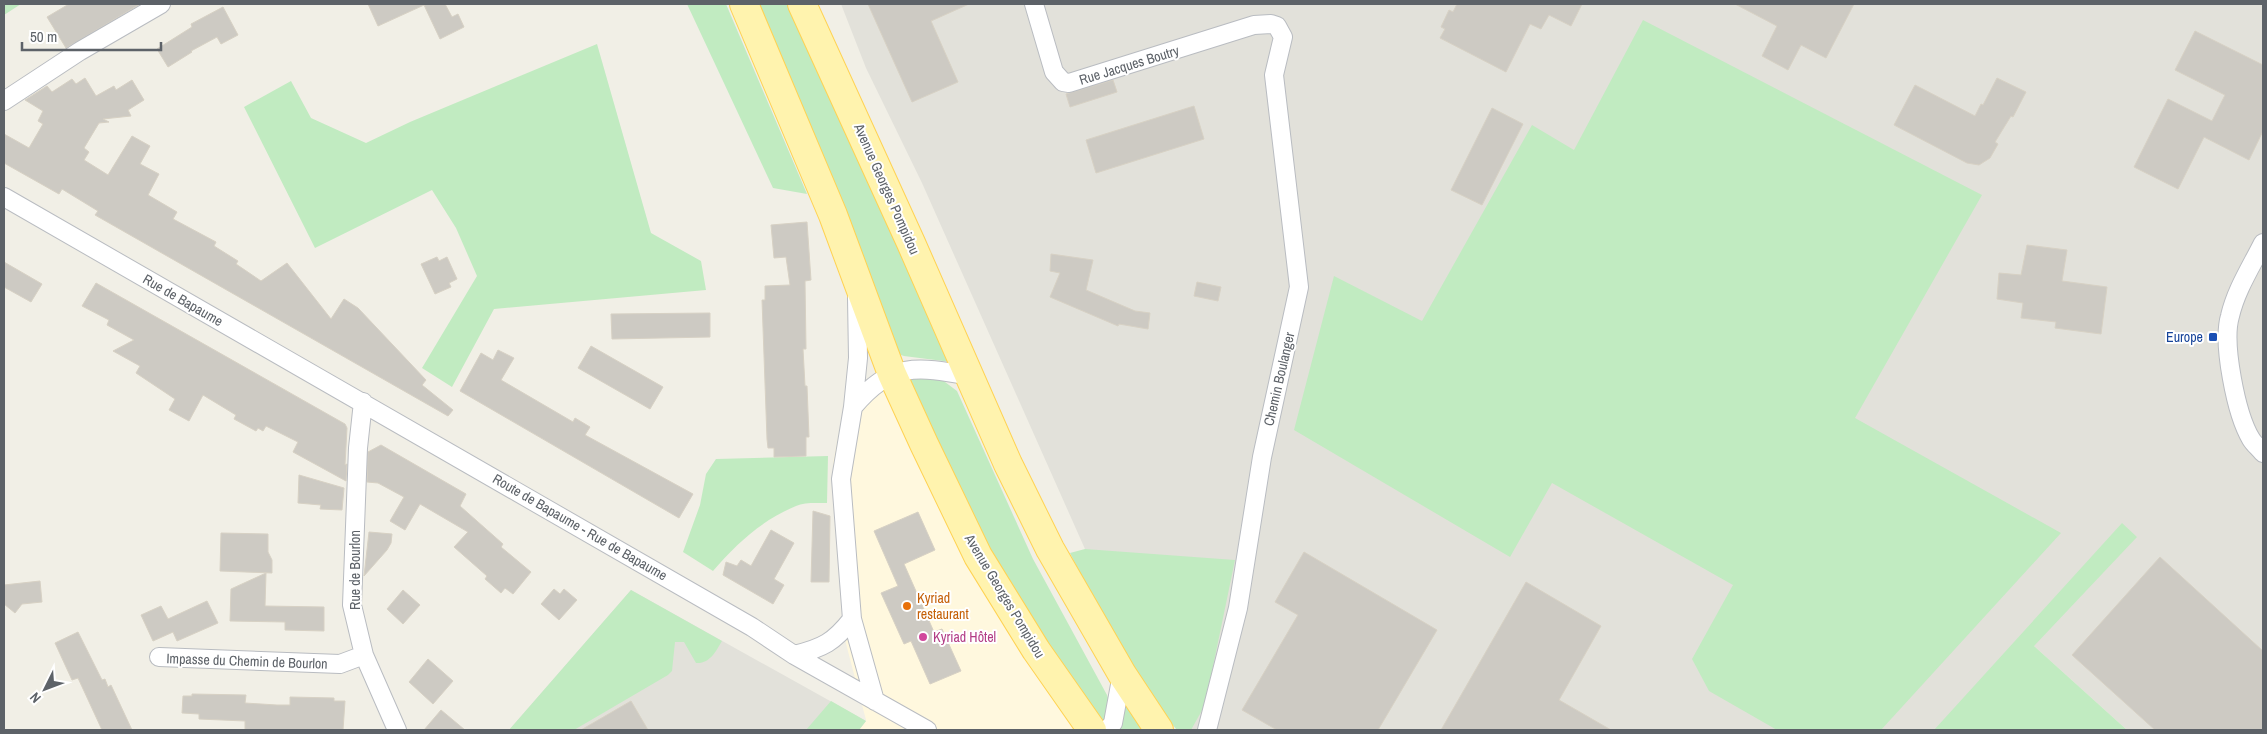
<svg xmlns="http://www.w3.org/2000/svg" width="2267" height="734" font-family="'Archivo Narrow',sans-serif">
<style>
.commercial{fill:#fff8de}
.industrial{fill:#e2e1da}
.green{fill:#c1ebc1}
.building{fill:#cdcac3;stroke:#d7d1c4}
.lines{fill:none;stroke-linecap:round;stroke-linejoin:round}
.street-casing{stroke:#b9bcc1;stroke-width:20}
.primary-casing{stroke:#ffd252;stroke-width:30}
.street{stroke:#fff;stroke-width:18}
.primary{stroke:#fff3ae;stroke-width:28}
.transit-dot{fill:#1a4fb4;stroke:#fff;stroke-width:2}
.food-dot{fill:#e8710a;stroke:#fff;stroke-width:2}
.hotel-dot{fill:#d1479c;stroke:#fff;stroke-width:2}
.labels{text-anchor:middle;stroke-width:4;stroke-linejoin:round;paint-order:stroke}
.street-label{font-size:14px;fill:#5d6268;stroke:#fff}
.transit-label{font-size:14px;fill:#164399;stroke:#fff;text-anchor:end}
.food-label{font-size:14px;fill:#c56008;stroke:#fff;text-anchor:start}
.hotel-label{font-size:14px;fill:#b23c85;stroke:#fff;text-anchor:start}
</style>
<rect width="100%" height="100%" fill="#f1efe6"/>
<!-- commercial -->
<path class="commercial" d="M881,371l201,359h-223l7,-10 -22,-84 -11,-174 12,-61z"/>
<!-- industrial -->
<path class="industrial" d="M841,4h1422v726h-136l-93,-84 -4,84h-844l-61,-88 -40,-93 -163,-366 -56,-115z
M631,590l235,131 -7,9h-350z"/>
<!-- green -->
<path class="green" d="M4,4h17l-17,11z
M687,4h39l81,190 -34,-6z
M753,4h39l159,358 -47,-6 -6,-2z
M1643,20l339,175 -127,223 206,115 -180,197h-104l-68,-39 -17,-32 41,-74 -181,-102 -42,74 -216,-127 40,-154 88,45 110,-196 42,25z
M597,44l54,189 50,28 5,29 -212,19 -42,78 -30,-19 55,-92 -21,-48 -24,-38 -117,58 -71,-141 47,-26 20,37 55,25 44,-21z
M910,375l27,1 20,15 76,168 74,136 2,6 -2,16 -4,3 -8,-6 -95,-142 -93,-192z
M828,456l-1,47c-10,0 -23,-1 -31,3 -34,14 -60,38 -83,65l-30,-19 17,-47 6,-31 10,-15z
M2122,523l15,14 -103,109 93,84h-193z
M1085,549l150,11 -30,145 -14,25h-14l-25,-30 -33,-48 -49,-99z
M631,590l91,51c-6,10 -12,23 -26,22l-12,-21h-9l-3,29 -4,4 -94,55h-65z
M831,701l35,20 -7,9h-53z
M1126,701l22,29h-28z"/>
<!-- building -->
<path class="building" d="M69,4h71l-74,44 -19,-31z
M368,4h77l7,13 6,-3 6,13 -24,12 -16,-34 -46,21z
M868,4h101l-38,17 27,61 -46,20z
M1457,4h125l-11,22 -22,-11 -8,14 -11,-5 -24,48 -66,-34 5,-9 -4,-2 8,-17 4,2z
M1735,4h119l-28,54 -25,-13 -13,25 -26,-14 15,-30z
M223,7l15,28 -17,9 -4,-7 -26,14 1,1 -24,15 -11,-18 35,-22 -1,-3z
M2195,31l68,34v66l-14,29 -45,-23 -26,52 -44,-22 34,-68 44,22 13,-26 -50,-25z
M85,78l11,18 18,-10 2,4 16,-10 12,20 -16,10 3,6 -28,3 6,3 -10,1 -15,25 5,4 -5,8 24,15 24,-39 18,10 -10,18 19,10 -11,21 29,17 -4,7 43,23 -2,4 24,15 -2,3 25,17 26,-18 44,56 13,-20 14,9 68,72 -4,5 31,25 -5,6 -353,-201 3,-4 -36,-22 -3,5 -55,-31v-29l25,14 14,-24 -5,-3 5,-10 -18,-11 22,-14 5,6 20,-13 4,5z
M1997,78l29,14 -13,25 -2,-1 -16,26 3,2 -8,14 -11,7 -12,-2 -73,-38 21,-40 60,31 6,-12 2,1z
M1113,80l4,12 -47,15 -4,-13z
M1194,106l10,33 -108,34 -10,-33z
M1492,108l31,16 -41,81 -31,-15z
M807,222l4,58 -6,1 1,68h-3l2,37h2l2,51h-3v19l-32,1v-9h-6l-1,-9 -5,-139h3v-14l25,-1 -4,-28 -12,1 -3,-33z
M2027,245l40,5 -5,31 45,6 -6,47 -46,-6 1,-6 -35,-4 2,-15 -26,-4 2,-26 22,2z
M1051,254l42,6 -7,30 49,21 15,2 -2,16 -29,-5 -1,2 -68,-29 10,-24 -10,-2z
M437,257l2,4 8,-4 10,22 -8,4 2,4 -16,7 -14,-30z
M4,262l38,22 -11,18 -27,-15z
M1197,282l24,5 -3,14 -24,-5z
M96,283l249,141 2,4 -2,37 2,-1 -1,17 -53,-29 5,-10 -32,-16 -3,5 -5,-3 -2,3 -22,-12 2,-4 -33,-20 -14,26 -20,-11 6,-11 -39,-26 4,-7 -27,-15 21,-11 -27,-15 2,-5 -27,-14z
M710,313v24l-98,2 -1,-25z
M591,346l72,41 -13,22 -72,-41z
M498,350l16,8 -13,22 72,42 2,-4 15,9 -5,8 108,59 -14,24 -219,-127 21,-38 12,7z
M381,445l85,49 -6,12 43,38 -2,3 30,25 -18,22 -8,-6 -4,5 -16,-14 2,-3 -33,-29 14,-15 -48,-28 -15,26 -15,-9 14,-24 -26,-14 -11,-1 1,-30z
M299,475l45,13 -2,22 -22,-1 1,-4 -23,-2z
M813,511l17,5 -1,66h-18z
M918,512l17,38 -31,14 30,68 8,-3 19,42 -31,13 -19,-43 -7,3 -23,-51 17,-7 -24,-55z
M771,530l23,13 -20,36 10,6 -11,19 -50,-29 3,-13 11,4 4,-6 10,6z
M369,532l23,2 -1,9 -4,7 -23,26z
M221,533l47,1v18l4,8v13l-52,-2z
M1304,552l133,78 -59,100h-101l-35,-20 56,-95 -23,-13z
M2160,557l103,94v79h-108l-83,-75z
M266,573l-1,33 59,1v24l-39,-1v-8l-55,-1 1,-32z
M40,581l2,21 -20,2 -7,9 -11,-9v-19z
M1526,582l75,44 -42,74 52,30h-170z
M554,589l6,5 4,-5 13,11 -18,20 -18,-16z
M403,590l17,15 -17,19 -16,-15z
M207,601l11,22 -41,18 -4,-9 -20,9 -12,-26 20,-9 7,13z
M78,632l24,48 3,-1 3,8 3,-2 21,45h-30l-24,-52 -6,2 -17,-37z
M428,659l25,22 -20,23 -24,-22z
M192,694l54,1 -1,8 32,2h13v-8l44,1v3h11l-2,29h-98v-9l-46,-2v-5l-17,-1 1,-17h9z
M631,701l17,29h-67z
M441,710l24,20h-41z"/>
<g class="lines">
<!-- street casing -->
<g class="street-casing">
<path id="street" d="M1034,4l20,68 9,10 6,1 185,-58 17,-1 6,2 6,11 -9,38 25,212 -37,170 -24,151 -31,122
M4,101l76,-50 81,-47
M4,197l748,430 42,28 133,75
M2263,243c-12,24 -27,47 -33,73 -8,27 6,98 21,123 3,5 8,9 12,14
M857,298l1,60 -5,49 -12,72 11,140 23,82
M363,402l-5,46 -6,157 12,50 33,75
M853,407c38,-45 63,-41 117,-31
M794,655c29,-7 40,-13 58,-36
M159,657l181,7 24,-9
M1107,730l6,-7 9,-49"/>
</g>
<!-- primary casing -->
<g class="primary-casing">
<path id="primary" d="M744,4l89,211 59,159 32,70 54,112 58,94 56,80
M802,4l109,239 97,221 42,85 72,125 37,56"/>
</g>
<!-- street -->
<use href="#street" class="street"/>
<!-- primary -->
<use href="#primary" class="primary"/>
</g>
<!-- markers -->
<rect class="transit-dot" x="2208" y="332" width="10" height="10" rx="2.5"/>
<circle class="food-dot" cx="907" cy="606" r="5"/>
<circle class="hotel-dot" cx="923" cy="637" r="5"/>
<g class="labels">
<!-- street labels -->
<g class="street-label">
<text transform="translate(1129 65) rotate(-17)" y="5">Rue Jacques Boutry</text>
<text transform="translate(887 189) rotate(66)" y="5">Avenue Georges Pompidou</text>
<text transform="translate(183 300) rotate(30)" y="5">Rue de Bapaume</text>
<text transform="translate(1279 379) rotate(-77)" y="5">Chemin Boulanger</text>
<text transform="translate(580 527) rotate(30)" y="5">Route de Bapaume - Rue de Bapaume</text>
<text transform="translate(355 570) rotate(-90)" y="5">Rue de Bourlon</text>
<text transform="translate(1005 596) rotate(59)" y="5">Avenue Georges Pompidou</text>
<text transform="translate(247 661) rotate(2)" y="5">Impasse du Chemin de Bourlon</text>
</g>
<!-- transit labels -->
<g class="transit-label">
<text x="2203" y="342">Europe</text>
</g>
<!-- food labels -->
<g class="food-label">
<text x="917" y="603">Kyriad<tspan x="917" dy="16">restaurant</tspan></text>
</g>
<!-- hotel labels -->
<g class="hotel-label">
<text x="933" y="642">Kyriad Hôtel</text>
</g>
</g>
<!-- border -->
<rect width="2267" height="734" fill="none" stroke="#5d6268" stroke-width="10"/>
<!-- north arrow -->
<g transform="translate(45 689) rotate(228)" stroke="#ffffff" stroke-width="4" paint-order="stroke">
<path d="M0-4L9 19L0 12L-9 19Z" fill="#5d6268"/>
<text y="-8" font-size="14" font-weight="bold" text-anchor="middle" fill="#5d6268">N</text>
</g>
<!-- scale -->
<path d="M22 42v8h139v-8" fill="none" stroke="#5d6268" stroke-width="2.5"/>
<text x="30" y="42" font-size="15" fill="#5d6268" stroke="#ffffff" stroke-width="4" paint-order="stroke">50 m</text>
</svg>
